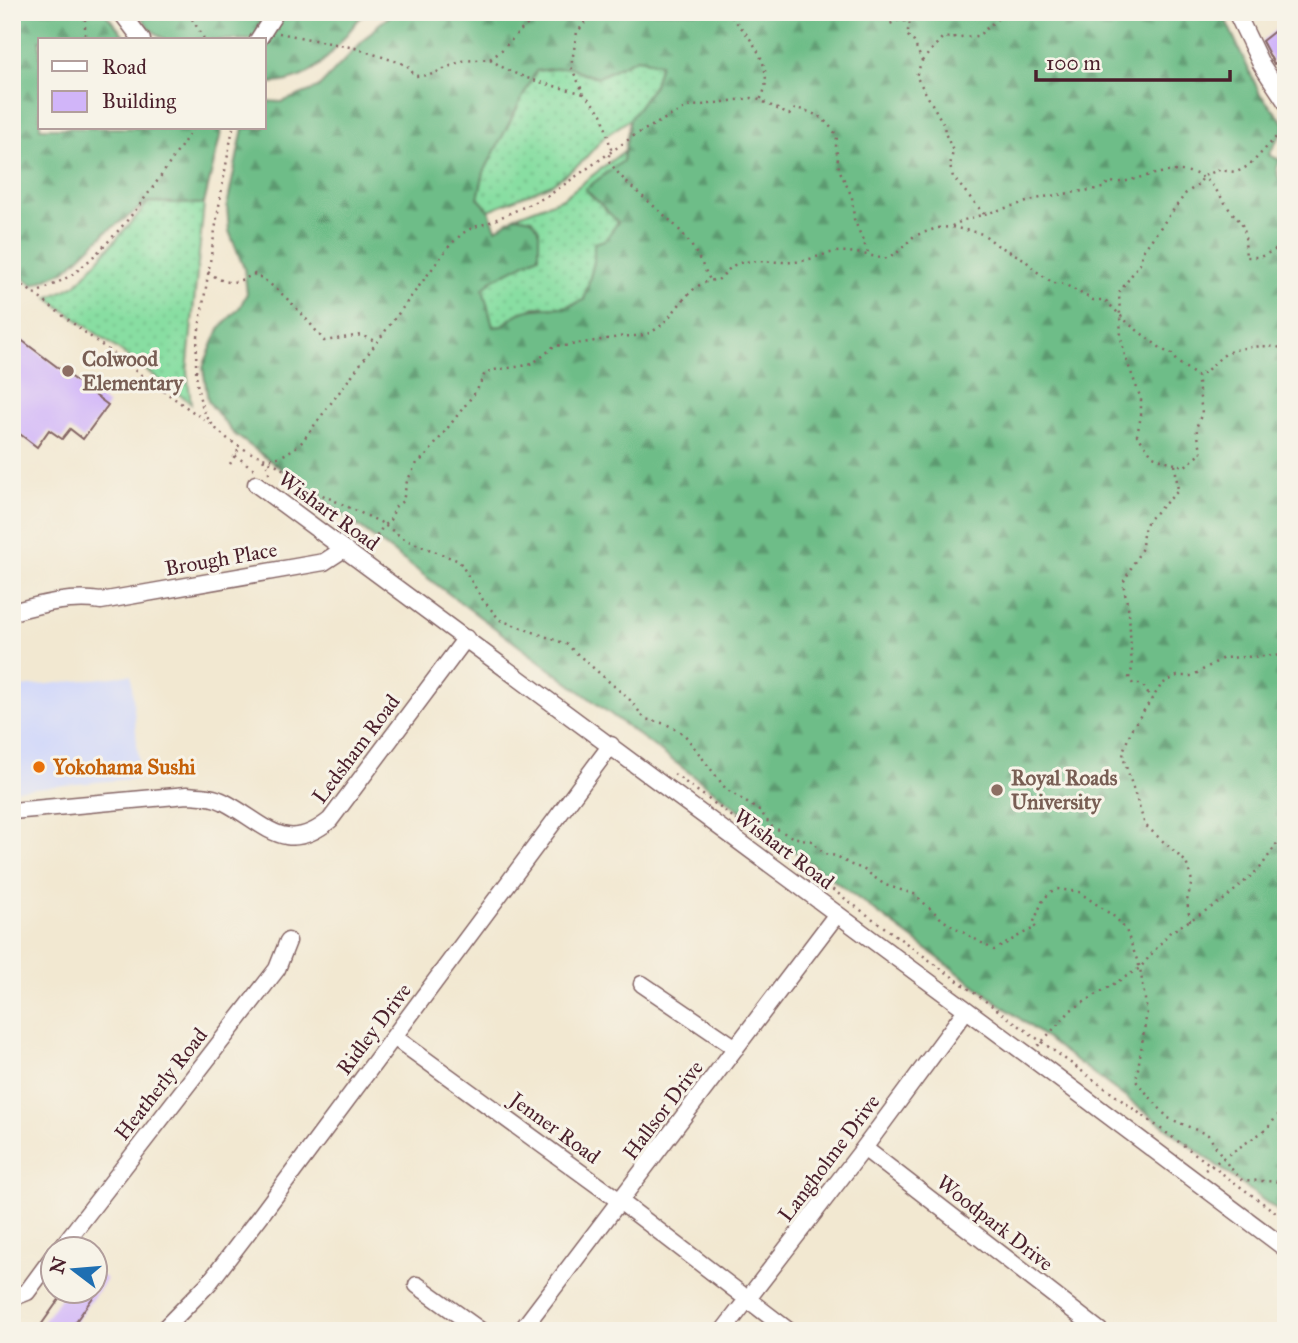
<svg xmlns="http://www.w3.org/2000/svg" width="1298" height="1343" font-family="'IM FELL Great Primer',serif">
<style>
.built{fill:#d3d9f9}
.grass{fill:url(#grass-dots);stroke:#697e66;stroke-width:2}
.forest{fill:url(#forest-firs);stroke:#5c6e5a;stroke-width:2;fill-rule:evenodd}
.building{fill:#d1b5f9}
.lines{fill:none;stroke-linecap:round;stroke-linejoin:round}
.minor-casing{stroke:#856565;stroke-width:19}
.path{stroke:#856565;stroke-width:2.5;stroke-dasharray:2 5;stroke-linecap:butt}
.minor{stroke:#fff;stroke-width:16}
.education-dot{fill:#8d6e63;stroke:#f7f3e8;stroke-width:2.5}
.food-dot{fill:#e8710a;stroke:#f7f3e8;stroke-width:2.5}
.labels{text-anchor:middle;stroke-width:6;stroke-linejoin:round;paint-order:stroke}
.education-label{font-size:21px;font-weight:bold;fill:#785e54;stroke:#f7f3e8;text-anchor:start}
.street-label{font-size:21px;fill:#4a1f2b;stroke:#f7f3e8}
.food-label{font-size:21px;font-weight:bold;fill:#c56008;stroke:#f7f3e8;text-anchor:start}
</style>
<defs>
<pattern id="grass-dots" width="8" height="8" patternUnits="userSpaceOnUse" patternTransform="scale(1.75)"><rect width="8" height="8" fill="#88dea2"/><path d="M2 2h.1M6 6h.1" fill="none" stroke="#77be8c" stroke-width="1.8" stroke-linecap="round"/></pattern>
<pattern id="forest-firs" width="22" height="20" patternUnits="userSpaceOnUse" patternTransform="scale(1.75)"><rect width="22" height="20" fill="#6ebd88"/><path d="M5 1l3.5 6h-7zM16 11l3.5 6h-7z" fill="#5c996f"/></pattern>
</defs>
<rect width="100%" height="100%" fill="#f7f3e8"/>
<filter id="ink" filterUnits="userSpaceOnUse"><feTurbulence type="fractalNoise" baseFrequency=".0143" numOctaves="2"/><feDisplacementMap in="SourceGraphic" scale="14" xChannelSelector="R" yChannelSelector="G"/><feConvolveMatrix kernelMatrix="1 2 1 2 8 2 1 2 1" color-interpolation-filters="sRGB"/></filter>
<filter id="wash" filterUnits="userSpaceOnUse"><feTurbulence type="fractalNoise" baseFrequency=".00686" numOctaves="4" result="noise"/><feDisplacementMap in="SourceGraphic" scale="28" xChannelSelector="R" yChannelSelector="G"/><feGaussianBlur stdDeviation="1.57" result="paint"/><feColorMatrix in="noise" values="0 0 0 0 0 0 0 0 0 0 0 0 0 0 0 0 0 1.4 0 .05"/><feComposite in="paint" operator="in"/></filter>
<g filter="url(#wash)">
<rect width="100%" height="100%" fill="#f2e8d1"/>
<!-- built -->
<path class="built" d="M131,675l9,103 -128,12v-102z"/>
<!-- grass -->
<path class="grass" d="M637,58l23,5 -6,22 -24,34 -26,18 -23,26 -29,21 -63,26 -11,-12 6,-26 52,-101 35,-5 12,8 16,3z
M624,151l-1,10 -37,28 33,33 -14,19 -11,2v19l-10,38 -20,7h-30l-31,19 -10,1 -10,-38 9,-9 44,-23 -4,-38 -16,-3 47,-18z
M149,202l55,2 -17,168 4,31 -143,-105 28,-13z"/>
<!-- forest -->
<path class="forest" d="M12,12h92l24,28h-88v88h182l-18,76 -55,-2 -43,30 -40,38 -33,15 -21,-16z
M138,12h229l-8,7c-28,34 -45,66 -95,64v-43h-98l-16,-11z
M395,12h827l38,82 26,31 -17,30 11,5 -3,8 1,9 8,5v1035l-1053,-784 -25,-32 -5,-34 16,-38 21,-22 7,-14 -3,-25 -15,-37 -2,-25 16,-78h21v-27l18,1 36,-14 60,-63zM637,58l23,6 -6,21 -24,34 -7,42 -38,28 33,33 -13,18 -11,3v19l-10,38c-7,3 -15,7 -22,7 -23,2 -43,-1 -59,19l-10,1 -10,-38 9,-9 47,-24v-26l-7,-11 -16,-3 -20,13 -7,-19 -11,-12 6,-26 52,-101 35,-4 12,7 16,3z"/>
<g id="blocks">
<!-- building -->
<path class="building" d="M1286,22v33l-12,9 -12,-23z
M12,333l96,72 -25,34 -13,-10 -8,10 -13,-9 -12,17 -25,-19z
M94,1270l12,9 -37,52h-20l-8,-6 24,-34h29z"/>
</g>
</g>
<g filter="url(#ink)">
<use href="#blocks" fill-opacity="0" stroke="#856565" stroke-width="2"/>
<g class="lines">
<!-- minor casing -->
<g class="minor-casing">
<path id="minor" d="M121,12l21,28
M1236,12l25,52 25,38
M258,40l18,-28
M256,484l773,572 257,193
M12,612c29,-8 60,-16 89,-11l223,-39 20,-13
M12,811l175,-16c13,1 26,1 37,7 41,21 61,55 106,18l136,-182
M642,984l94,64
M394,1037l227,165 168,129
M864,1148l236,183
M61,1248l216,-279 11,-28
M417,1285l64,46
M12,1298l15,-6 25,-34
M162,1331l47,-48 52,-68 350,-470
M521,1331l316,-417
M723,1331l141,-183 102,-138"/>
</g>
<!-- path -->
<path class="path" d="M85,12v28
M192,12v7l13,21
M595,12l-18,20 -6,35 13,27 18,20 9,35 -3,10c18,30 51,47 74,74 12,14 20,31 28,47
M727,12c20,21 52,56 33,88
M884,12l6,12 9,-4 11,2 -3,13 7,7 8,19 -6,15 28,49 1,8 8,18 -3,15 3,11 31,37
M279,33l76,15 52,17 8,11 15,-1 32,-14 28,-2c28,21 61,25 94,35
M490,59c15,-9 23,-23 37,-34 11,-9 28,-11 42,-13l17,11
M922,61l20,-23 36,-2 27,-24
M233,128c-10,51 -18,102 -26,153 -6,39 -19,88 -4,127 6,18 24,32 41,41 26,14 34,12 57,-6l149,-198 13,-12 11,-6 14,-4 60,-27 87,-61 52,-28 65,-9 8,2 29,15 7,-7c22,6 29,10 41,28l-1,10 3,23 13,28 2,22 15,36
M952,227l31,7 14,11 27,14 12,12 17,12 11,1 29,16h12l24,24 34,26 9,4 4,7 21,15
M208,272c20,14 25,12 47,2 27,16 50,42 69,67l37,-6 16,7
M12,277l125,95 73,52
M34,294c14,-7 31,-14 43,-23 47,-39 83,-92 116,-143
M235,455l20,15
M263,459l14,6 37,26 66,31 26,18 53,21 24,39 17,20 66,24 64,56 15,19 21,5 18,10 42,55 35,23 10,14 21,11 20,4 12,13 13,2 12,8 14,5 22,16 29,9 30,27 50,29c15,-7 26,-17 42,-22l-3,-4 9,-22 8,-10 7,-3 22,3 37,26 10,12 14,38 7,44 -11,69 32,37 40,17 20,30 14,15 44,2
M263,459l6,10v6
M230,464l10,-17
M1175,464l-22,-8 -16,-21 4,-19v-17l-16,-43 -4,-18 -2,-45 21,-30 3,-12 43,-58 12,-8 6,-9 14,-6 19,2 13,-7 28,-30 8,-16
M369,548l15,-23 6,-5 6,-14 7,-5 4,-20 10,-18 9,-7 51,-66 8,-17c14,-6 27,-4 41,-8 12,-3 20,-12 29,-20l9,1c19,-3 37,-6 55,-9 11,-2 21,1 32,-5 25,-12 35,-52 67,-52 6,-5 13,-15 21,-17 18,-4 37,0 55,-1 15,-1 27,-8 42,-10 10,-2 38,4 48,7l13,-6 17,-17 23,-8 13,-1 14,-7 80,-23 59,-9 6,-6c14,2 23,-3 37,-6 39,-9 57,-9 79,27 5,9 16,17 19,26 2,9 1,19 2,28h14l21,-10 5,1
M1152,700l-10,-16h-9l-4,-6 3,-9 -3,-57 -6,-29 19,-35 1,-15 5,-13 30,-29 -3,-27 10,2 17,-13 -6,-25 6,-15 -5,-37c12,-5 17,-14 27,-21 11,-9 48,-11 62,-6
M674,774l612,446
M1190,921l-3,-20 5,-20 -6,-19 -41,-37 -22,-68 1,-8 8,-21 30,-44 15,-8h15l31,-18 63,-3
M1038,1046l33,-36 69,-42 29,-35 56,-34 36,-32 25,-37
M1205,1170l62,-41 10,-13 9,-6"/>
<!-- minor -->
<use href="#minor" class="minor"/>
</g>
</g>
<!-- markers -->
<g class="education-dot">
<circle cx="68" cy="371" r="7"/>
<circle cx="997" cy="790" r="7"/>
</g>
<circle class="food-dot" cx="39" cy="767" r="7"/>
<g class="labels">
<!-- education labels -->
<g class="education-label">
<text x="82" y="366">Colwood<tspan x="82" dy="24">Elementary</tspan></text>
<text x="1011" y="785">Royal Roads<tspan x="1011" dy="24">University</tspan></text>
</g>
<!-- street labels -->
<g class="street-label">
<text transform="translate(329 511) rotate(36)" y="7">Wishart Road</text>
<text transform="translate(221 559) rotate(-10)" y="7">Brough Place</text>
<text transform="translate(356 749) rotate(-53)" y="7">Ledsham Road</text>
<text transform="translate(784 849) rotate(37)" y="7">Wishart Road</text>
<text transform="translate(374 1029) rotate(-53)" y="7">Ridley Drive</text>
<text transform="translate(161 1084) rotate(-52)" y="7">Heatherly Road</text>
<text transform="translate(663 1110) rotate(-53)" y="7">Hallsor Drive</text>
<text transform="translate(555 1128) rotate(36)" y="7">Jenner Road</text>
<text transform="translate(829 1158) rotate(-53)" y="7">Langholme Drive</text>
<text transform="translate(995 1223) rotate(38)" y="7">Woodpark Drive</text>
</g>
<!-- food labels -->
<g class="food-label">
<text x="53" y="774">Yokohama Sushi</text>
</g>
</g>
<!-- margin -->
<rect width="1298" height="1343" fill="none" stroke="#f7f3e8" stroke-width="42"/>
<!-- legend -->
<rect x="38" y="38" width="228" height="91" fill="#f7f3e8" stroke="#b29e9c" stroke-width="2"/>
<rect x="52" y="61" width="35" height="10" fill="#ffffff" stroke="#b29e9c" stroke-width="2"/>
<text x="102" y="74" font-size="21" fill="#4a1f2b">Road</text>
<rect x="52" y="91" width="35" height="21" fill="#d1b5f9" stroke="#b29e9c" stroke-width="2"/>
<text x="102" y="108" font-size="21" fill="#4a1f2b">Building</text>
<!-- north arrow -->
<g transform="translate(74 1270) rotate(286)"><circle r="33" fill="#f7f3e8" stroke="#b29e9c" stroke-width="2"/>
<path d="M0-5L12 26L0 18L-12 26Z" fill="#1f6fb2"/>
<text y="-10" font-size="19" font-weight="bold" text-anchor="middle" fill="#4a1f2b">N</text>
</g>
<!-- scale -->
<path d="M1036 70v10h194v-10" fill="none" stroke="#4a1f2b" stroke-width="3.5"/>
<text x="1046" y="70" font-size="21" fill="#4a1f2b" stroke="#f7f3e8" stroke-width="5" paint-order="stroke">100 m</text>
</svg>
